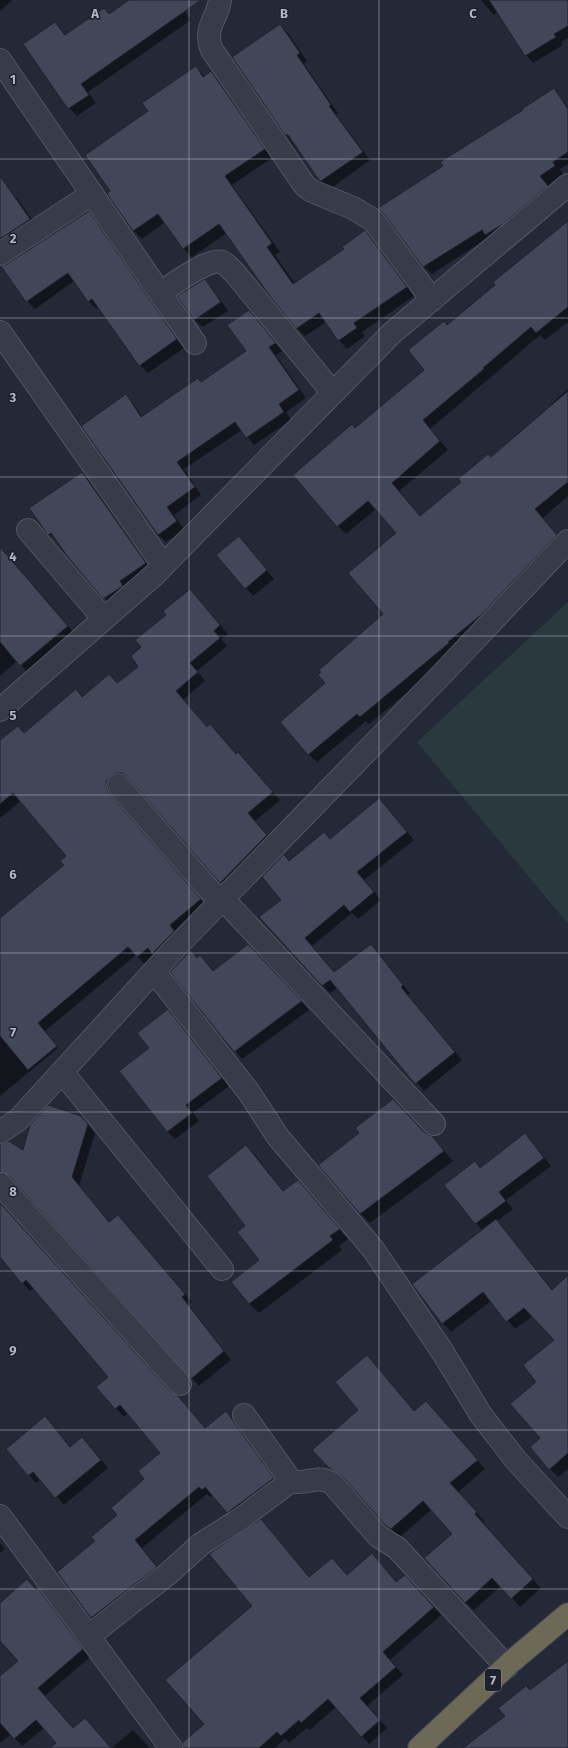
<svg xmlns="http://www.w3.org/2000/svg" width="568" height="1748" font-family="'Fira Sans',sans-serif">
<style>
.green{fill:#2a393d}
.shadow{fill:#0007}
.building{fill:#414658;stroke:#1f2230}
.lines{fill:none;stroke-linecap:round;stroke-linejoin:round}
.street-casing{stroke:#535664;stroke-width:24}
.highway-casing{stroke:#404351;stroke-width:24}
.street{stroke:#383b49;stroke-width:22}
.highway{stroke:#6e6956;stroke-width:22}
.grid{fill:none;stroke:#b3b6c5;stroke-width:1;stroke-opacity:0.55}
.labels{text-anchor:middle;stroke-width:3;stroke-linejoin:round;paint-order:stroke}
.shield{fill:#1d202d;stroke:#868997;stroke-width:1}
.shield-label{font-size:13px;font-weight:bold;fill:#b3b6c5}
.grid-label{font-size:13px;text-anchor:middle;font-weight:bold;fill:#b3b6c5;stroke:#1d202d;stroke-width:3;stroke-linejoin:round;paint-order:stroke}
</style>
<rect width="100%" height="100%" fill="#242938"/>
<!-- green -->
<path class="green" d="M568,602v322l-151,-182z"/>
<!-- shadow -->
<path class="shadow" d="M0,0h12l-12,11z
M131,0h46l14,20 -103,72 8,11 -19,13 -8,-8 -45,-64 31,-21 11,12 44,-20z
M481,0h87v38l-7,4 2,3 -30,18 -7,-8 -28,-43 -4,3z
M280,25l8,8 19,28 -3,3 34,49 -2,2 34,45 -40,29 -10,-9 -34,-45z
M196,67l9,10 6,-4 9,8 52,77 -40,27 48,67 -5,3 20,29 50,-35 20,-17 8,8 41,56 -52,36 3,4 -18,13 -8,-9 -13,-18 -21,14 -8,-8 -70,-95 -35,24 -8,-8 -19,-27 -23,17 -9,-9 -21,-38 37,-80z
M554,90l14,17v57l-8,5 8,14 -79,54 -57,37 -8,-7 -38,-52 58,-49z
M9,191l8,7 20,29 -37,23v-53z
M88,212l8,8 88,128 -36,25 -8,-8 -41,-57 -2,1 -8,-7 -15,-21 -39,28 -8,-8z
M568,222v100l-23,18 -5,-5 -110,94 18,21 -49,41 22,26 129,-109 -1,-2 19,-17v107l-25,22 21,25 -107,109 -88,72 -3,-3 -49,41 -9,-8 18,-71 58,-69 13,-81 -21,-24 -30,25 -8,-8 18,-97 70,-59 21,-44z
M205,281l7,7 16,23 -25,16 -8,-7 -16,-24z
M249,311l33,40 -6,4 30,43 -20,14 5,8 -37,25 -12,-15 -58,39 17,26 -27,20 10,14 -18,13 -8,-7 -32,-139 7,7 10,15 58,-35 46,-32z
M82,473l7,6 63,91 -41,35 -54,-65 -8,-6z
M246,545l28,34 -21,17 -7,-8z
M0,547l76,88 -47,39 -12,-13 -17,15z
M197,598l31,36 -7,5 6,7 -30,25 8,10 -22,19 24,28 3,-3 26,30 2,-2 8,8 34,39 -25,21 20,23 -46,46 -95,-107 -10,-3 -11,16 3,6 92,105 -63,57 -9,-9 -91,76 13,17 -58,48v-180l2,2 63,-53 2,-8 -46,-56 -21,17v-76l24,-8 52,-43 7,7 35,-14 22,-17z
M379,799l35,41 -50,40 17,20 -23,19 -6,-6 -40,33 23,27 36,-27 39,47 -2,2 54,65 -38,31 -87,-103 -7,5 -8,-8 -40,-85 8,-38 40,-22z
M191,951l7,7 2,-2 14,15 41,-18 54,57 -67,49 -70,-87z
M168,1011l61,75 -36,27 6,8 -24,18 -8,-8 -17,-83z
M81,1117l14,16 -16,53 31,36 15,2 67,78 -3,3 42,55 -32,26 -187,-207h-7l-5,3v-29l23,-2z
M425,1134l7,3 21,24 -83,62 -10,-10z
M532,1142l19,24 -45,34 7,9 -16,12 56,69 15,1v178l-10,8 -8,-8 -9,-31 -4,-56 18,-41 -22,-25 -18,13 -24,-28 -40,31 -8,-9 -30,-39 69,-54 -37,-45 30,-23 6,6z
M246,1146l10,10 28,36 14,-11 50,58 -9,7 3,4 -83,63 -10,-9 11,-44 -14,-34z
M0,1203l172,191 34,35 20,-17 8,8 47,67 -46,33 -22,-25 -3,2 -3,-3 -65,54 22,27 -64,51 -8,-8 -34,-46 38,-31 50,-61 16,-27 -34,-40 -4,4 -27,-30 12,-9 -75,-90 -4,3 -30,-35z
M434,1411l51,58 -27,23 26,29 -1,2 58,65 -21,19 -19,-21 -27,24 -9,-8 -12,-68 -21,-25 -32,28 -13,-11 -37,-43 -12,-6 -9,-9 86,-56z
M45,1417l26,30 19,-1 18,22 -44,37 -23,-26 -5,4 -7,-8z
M261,1520l49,58 37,-2 32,-14 18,21 15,1 29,31 -51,45 13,15 -36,31 20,22 -18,16 -33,-37 -26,23 -3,-2 -18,15 -4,-4 -10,9h-92l22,-24 48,-118z
M0,1543l5,6 -5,4z
M38,1589l7,8 45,60 -45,39 29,33 37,19h-50l-17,-20 -22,18 -11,-12 -11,9v-66l19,-16 -19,-22v-35z
M133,1730l17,18h-38z"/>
<!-- building -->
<path class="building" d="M129,0h72l-120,84 8,11 -21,14 -45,-65 32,-22 10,13 39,-27 5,6z
M489,0h79v26l-14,8 2,3 -31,19z
M280,24l20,29 -3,2 34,50 -2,1 34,46 -42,29 -2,-1 -31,-45h-3l-53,-78z
M196,66l7,11 8,-6 54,78 -40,27 47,67 -5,4 26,37 51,-35 -2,-2 23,-17 42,57 -53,36 3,5 -19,13 -19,-28 -23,16 -27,-34 -50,-71 -36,25 -25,-35 -25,17 -26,-37 3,-3 -25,-36 63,-44 -6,-8z
M554,88l14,21v43l-15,10 2,4 -15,10 8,10 -45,38 -18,11 -3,-5 -59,37 -40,-54 -5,-5 65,-42 -3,-4 83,-52 -1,-1z
M0,176l30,43 -30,20z
M89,211l88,128 -38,27 -47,-67 -4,3 -20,-29 -42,29 -25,-36 6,-2z
M568,221v86l-32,26 -5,-6 -48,41 1,1 -61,51 17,21 -48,42 28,33 41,-34 -3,-3 30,-25 3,3 77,-66v91l-33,27 22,26 -75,79 -34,28 1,1 -89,74 -3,-3 -49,41 -28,-33 45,-39 -7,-8 3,-3 -2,-2 64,-56 -35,-41 48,-40 -28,-32 -31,26 -44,-52 59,-51 3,4 69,-58 -16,-20 36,-29 3,4 48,-40 -2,-3z
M205,279l16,23 -27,18 -17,-24z
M249,310l27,33 -7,4 30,43 -20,14 5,8 -38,26 -11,-16 -58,40 18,25 -28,20 10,14 -19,14 -77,-109 45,-32 15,23 57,-39 3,4 45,-31 -19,-26z
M82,472l64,91 -26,18 3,5 -20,13 -35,-42 -17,-24 -3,2 -5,-7 -14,-20z
M239,536l28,34 -22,19 -29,-34z
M0,547l68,79 -48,40 -20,-24z
M190,589l30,36 -6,6 6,7 -30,25 8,9 -22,19 31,36 3,-3 26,30 2,-2 35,40 -25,21 19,22 -47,48 -93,-106 -5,-4h-6l-6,3 -4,5v6l3,6 92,106 -31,26 4,6 -22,23 -4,-6 -11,9 -9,-10 -90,76 19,23 -29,24 -28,-34v-118l64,-53 -4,-4 6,-5 -53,-63 -13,11v-64l18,-14 6,7 52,-44 6,8 27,-23 8,9 21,-16 -7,-11 10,-9 -6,-7 31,-25 -3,-4z
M379,798l28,34 -50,40 17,20 -24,20 -6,-7 -39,33 29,34 37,-28 32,41 -2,2 54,65 -40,32 -85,-104 -8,6 -63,-69 22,-17 -19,-23 22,-23 5,7 35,-29 6,7z
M248,944l54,57 -68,51 -64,-80 21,-22 6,8 3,-3 13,16z
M168,1009l54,69 -36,27 6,8 -25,19 -48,-61 30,-23 -12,-15z
M393,1099l32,34 7,3 12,15 -84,63 -42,-49 41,-32 -4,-5z
M48,1105l33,11 7,8 -16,53 37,45 9,-7 67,79 -3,3 42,54 -33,28 -182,-203 -9,-4v-28l9,-3 14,9 7,-25z
M525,1133l19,25 -45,34 7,9 -31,23 -31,-39 31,-24 5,7z
M246,1145l37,46 15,-11 42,49 -10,7 3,4 -84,64 -18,-22 28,-22 -22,-28 8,-6 -38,-50z
M0,1203l171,189 7,4 27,32 21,-17 48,67 -47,35 -22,-26 -3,3 -3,-3 -64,53 22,27 -66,51 -34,-46 38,-31 -4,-4 26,-22 -6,-7 33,-29 -6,-8 22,-18 -40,-48 -5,4 -19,-22 12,-10 -82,-97 -4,4 -22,-27z
M496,1219l56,71 16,-15v178l-19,17 -19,-23 10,-9 -30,-34 26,-22 -13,-17 31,-25 -30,-32 -18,14 -23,-30 -41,32 -30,-40z
M367,1355l47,56 12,-10 52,59 -28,23 27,29 -2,2 58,65 -22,20 -19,-21 -27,25 -41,-45 28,-24 -29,-33 -32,28 -5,-3 -44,-50 -13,-8 -17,-18 46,-40 -23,-28z
M45,1416l25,31 12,-10 19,23 -46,38 -22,-26 -5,4 -22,-27z
M261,1519l48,58 23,-19 15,17 25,-22 24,29 9,-7 29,32 -51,45 13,15 -36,31 20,22 -19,17 -33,-38 -27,24 -2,-3 -18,16 -4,-4 -18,16h-76l-1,-5 22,-19 -39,-44 87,-74 -43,-52z
M27,1579l9,11 2,-2 45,61 -45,39 35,40 12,-10 26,30h-61l6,-5 -20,-23 -22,19 -14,-16v-47l18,-15 -18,-20v-38z
M568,1661v87h-105l42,-32 -7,-8 28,-22 4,4z"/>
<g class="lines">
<!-- street casing -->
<g class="street-casing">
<path id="street" d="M220,0c-3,21 -17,27 -8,50l93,136 7,5 41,17 20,12 59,80
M0,60l160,233c12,-8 50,-36 62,-31 5,2 8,7 12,10l99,121
M0,254l92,-60
M160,293l35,50
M0,332l163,233
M28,530l76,89
M0,710l153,-134 239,-243 176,-148
M118,785l102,117
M223,899l211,225
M154,971l94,120 30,46 95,112 69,102 39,64 34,44 53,58
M62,1072l160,197
M0,1132l18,-12 159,-174 266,-273 125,-132
M0,1184l180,200
M244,1415l47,66c16,5 25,-8 42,3l45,52 19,12 110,119
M0,1516l171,232
M89,1636l80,-63 32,-29 38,-24 52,-39"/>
</g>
<!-- highway casing -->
<g class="highway-casing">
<path id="highway" d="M419,1748l92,-86 57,-48"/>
</g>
<!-- street -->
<use href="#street" class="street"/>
<!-- highway -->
<use href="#highway" class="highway"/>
</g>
<!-- grid -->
<path class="grid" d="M189,0v1748M379,0v1748M0,159h568M0,318h568M0,477h568M0,636h568M0,795h568M0,953h568M0,1112h568M0,1271h568M0,1430h568M0,1589h568"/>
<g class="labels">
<!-- shield labels -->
<rect class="shield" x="485" y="1669" width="16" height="22" rx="3"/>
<g class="shield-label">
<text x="493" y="1685">7</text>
</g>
</g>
<g class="grid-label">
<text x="95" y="18">A</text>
<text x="284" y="18">B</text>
<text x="473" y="18">C</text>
<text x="13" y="84">1</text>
<text x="13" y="243">2</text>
<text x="13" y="402">3</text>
<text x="13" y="561">4</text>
<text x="13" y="720">5</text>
<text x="13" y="879">6</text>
<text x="13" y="1037">7</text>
<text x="13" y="1196">8</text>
<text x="13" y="1355">9</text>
</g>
</svg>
